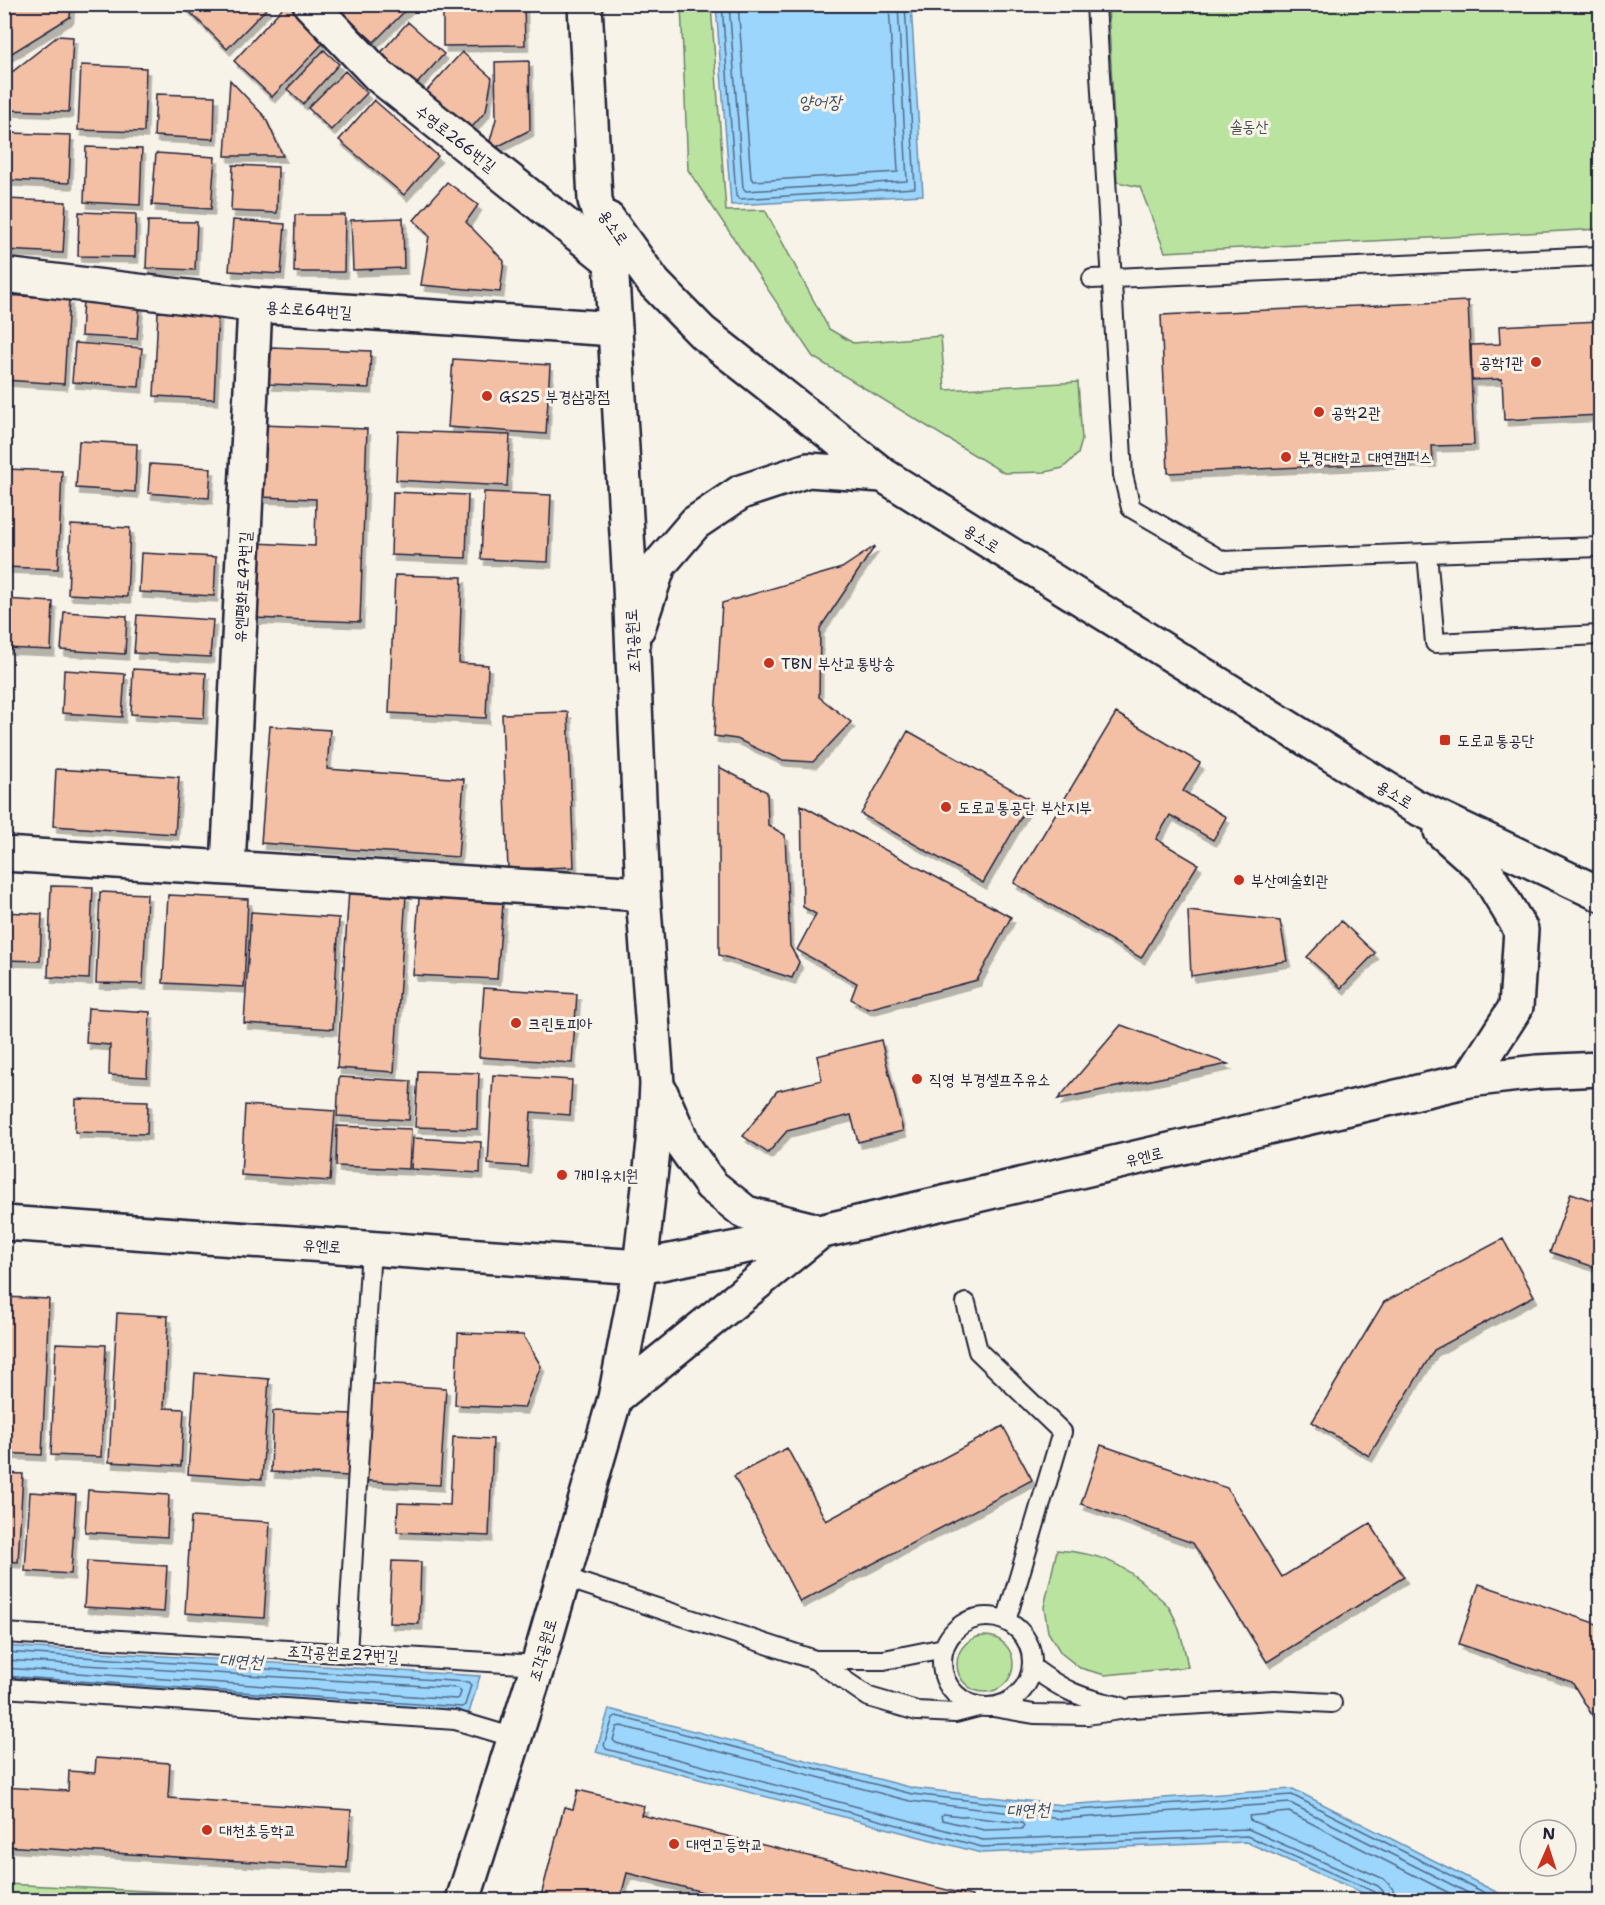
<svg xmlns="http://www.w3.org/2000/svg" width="1605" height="1905" font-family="'Shantell Sans','Poor Story',sans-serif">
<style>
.green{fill:#bae39f;stroke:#6e826d;stroke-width:1.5}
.water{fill:#9cd6fc;stroke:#6b8eaf;stroke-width:1.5}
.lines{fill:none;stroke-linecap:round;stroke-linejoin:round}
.shore{stroke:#536a88;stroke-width:1.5}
.building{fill:#f4c0a5;stroke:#22223b;stroke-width:1.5;filter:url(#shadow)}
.lane-casing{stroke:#22223b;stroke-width:22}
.street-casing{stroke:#22223b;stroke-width:38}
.secondary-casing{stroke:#22223b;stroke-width:38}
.lane{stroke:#f7f3e8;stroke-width:18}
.street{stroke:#f7f3e8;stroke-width:33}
.secondary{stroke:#f7f3e8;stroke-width:33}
.poi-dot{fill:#c8321e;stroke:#f7f3e8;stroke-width:2}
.labels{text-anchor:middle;stroke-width:6;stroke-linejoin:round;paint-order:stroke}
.park-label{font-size:16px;fill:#485254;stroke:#f7f3e8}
.street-label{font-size:16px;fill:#22223b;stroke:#f7f3e8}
.poi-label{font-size:16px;fill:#22223b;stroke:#f7f3e8;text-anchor:start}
.water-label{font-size:18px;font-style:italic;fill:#404f6b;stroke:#f7f3e8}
</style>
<defs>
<filter id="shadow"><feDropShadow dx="3.5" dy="6" stdDeviation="0" flood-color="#0004"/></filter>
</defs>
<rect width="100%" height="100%" fill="#f7f3e8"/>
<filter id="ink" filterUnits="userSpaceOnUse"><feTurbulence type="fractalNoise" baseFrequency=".0167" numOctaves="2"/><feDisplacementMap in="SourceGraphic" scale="12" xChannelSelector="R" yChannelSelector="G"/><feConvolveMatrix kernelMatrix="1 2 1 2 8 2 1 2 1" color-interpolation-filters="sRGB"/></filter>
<g filter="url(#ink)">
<!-- green -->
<path class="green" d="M681,5h30l15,206 39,-1 64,119 24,14 88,-7 4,54 133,-8 4,58 -4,14 -15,14 -18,4 -41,1 -191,-116 -125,-187z
M1108,5h492v224l-435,23 -25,-65 -23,-5z
M1057,1550c40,3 65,12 94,40 5,5 13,11 17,16 12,18 16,41 20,61l-83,8 -25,-7 -19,-15 -13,-21 -4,-25z
M957 1664a28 28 0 1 1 56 0a28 28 0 1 1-56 0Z
M5,1884l326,16h-326z"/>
<!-- water -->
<path class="water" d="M716,5h195l12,190 -192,10z
M4,1646l476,30 -11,37 -464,-31z
M609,1709l304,79 150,17 230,-16 219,111h-133l-133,-58 -265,11 -385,-101z"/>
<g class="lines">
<!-- shore -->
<path class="shore" d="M722,4l14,192 3,3 176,-11 -10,-184
M729,4l14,184 3,3 161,-10 -9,-177
M738,4l13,174 3,3 144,-9 -9,-168
M4,1652l464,30 3,3 -6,20 -3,2 -458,-31
M4,1660l454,28 3,4 -2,6 -3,1 -452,-31
M944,1814l78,9 2,3 -2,3 -38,1 -42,-10 -1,-4z
M1379,1900l-1,-4 -3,-4 -128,-56 -265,11 -376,-98 -2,-4 9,-27 3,-2 296,78 150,17 230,-16 207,105
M1386,1900l-2,-8 -6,-6 -130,-57 -265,11 -367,-97 -3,-3 4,-13 4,-1 289,75 152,18 228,-16 192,97
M1395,1900l-2,-11 -9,-10 -134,-59 -1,-4 40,-4 174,88"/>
</g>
<!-- building -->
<path class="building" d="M4,4h67l-1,13 -66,41z
M182,4h81l4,4 -40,41z
M286,4h4l37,35 -55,58 -38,-36z
M332,4h80l-38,38z
M443,4h81l1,41 -82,1z
M408,22l36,32 -31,34 -35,-32z
M58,36l15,1 -4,75 -60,-2 2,-37z
M324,50l15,14 -36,40 -16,-15z
M462,52l30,26 -6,33 -20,23 -43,-39z
M529,61l1,69 -43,22 9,-33 -1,-57z
M81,65l65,3 -2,64 -66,-2z
M345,71l22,22 -36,37 -23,-22z
M230,80l35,37 18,39h-58z
M156,94l59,2 -1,43 -60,-3z
M374,100l64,56 -34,39 -65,-55z
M10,133l61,2 -2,48 -61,-3z
M86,147l56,2 -2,56 -56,-3z
M156,153l59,4 -4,52 -59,-4z
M233,165l45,2 -1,46 -46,-2z
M447,182l31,23 -12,17 38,39 -4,31 -79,-7 8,-49 -15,-16z
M7,199l59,3 -3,51 -59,-3z
M79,212l57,2 -1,43 -57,-1z
M295,215h50l-1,57h-50z
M403,218l1,50 -51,2 -2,-50z
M233,220l52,4 -4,50 -52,-3z
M148,221l49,1 -2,48 -49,-2z
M4,295l65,4 -5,85 -60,-4z
M83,298l57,3 -3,38 -56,-3z
M1468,301l6,144 -42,1 1,15 -265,12 -7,-158z
M158,312l60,3 -4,84 -60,-3z
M1600,321v94l-96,5 -2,-41 -30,1 -1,-35 29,-1 -1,-18z
M75,343l67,5 -3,39 -67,-5z
M271,347l100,4 -2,37 -100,-4z
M453,359l97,6 -4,69 -98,-7z
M260,425l107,4 -7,193 -107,-4 3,-75 59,3 1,-47 -58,-2z
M398,431l112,4 -3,51 -111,-6z
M79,441l58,3 -2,48 -59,-4z
M150,464l61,4 -2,30 -61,-5z
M4,469l58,2 -4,98 -54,-2z
M393,492l75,3 -2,63 -75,-3z
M484,492l67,3 -3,67 -67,-3z
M71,525l59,3 -3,69 -59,-3z
M875,546l-55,82 -1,69 32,25 -38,40 -32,-2 -44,-21 -23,-3 8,-133 120,-35z
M141,553l75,4 -2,39 -75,-4z
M395,575l67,2 -3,86 29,2 -2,53 -97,-5z
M4,599l49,3 -2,48 -47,-2z
M64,612l63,4 -2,38 -64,-4z
M137,615l76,5 -3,37 -76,-4z
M133,669l73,4 -2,45 -73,-4z
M64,670l61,4 -3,43 -60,-4z
M568,712l6,155 -66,2 -6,-155z
M1116,713l84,50 -17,28 43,26 -13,23 -43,-25 -14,24 42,25 -57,94 -127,-75z
M270,726l60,4 -3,39 137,10 -6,78 -197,-14z
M908,731l123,69 -48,83 -122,-69z
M719,767l48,25 1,33 17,10 5,111 9,16 -7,16 -73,-23z
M56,769l123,8 -4,57 -122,-8z
M801,805l210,112 -34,63 -109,29 -17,-10 6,-16 -60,-33 19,-36 -13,-7z
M51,886l42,1 -4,92 -41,-2z
M349,890l57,5 -12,177 -57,-4z
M100,892l47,2 -4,90 -47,-1z
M168,895l80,4 -4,88 -81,-4z
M419,898l84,5 -6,76 -84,-4z
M1188,911l92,10 7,40 -96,15z
M4,912l38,2 -2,47 -36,-1z
M251,912l88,6 -6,111 -89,-6z
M1341,921l34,32 -34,35 -34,-31z
M484,988l93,6 -5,69 -93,-6z
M88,1008l62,4 -3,65 -38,-2 1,-30 -24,-2z
M1121,1025l107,39 -170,35z
M881,1040l22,91 -45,11 -7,-27 -64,16 -19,22 -25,-17 34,-45 45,-11 -5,-24z
M418,1071l61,2 -2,56 -62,-2z
M493,1075l79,5 -2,35 -39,-3 -4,55 -39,-3z
M339,1077l72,4 -2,39 -72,-4z
M76,1099l72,2 -1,33 -72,-2z
M245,1105l90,6 -5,70 -89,-6z
M337,1126l74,3 -2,40 -73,-3z
M413,1138l68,4 -1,31 -69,-4z
M1571,1193l29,10v66l-50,-17z
M1503,1239l31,57 -100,54 -65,106 -57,-34 72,-120z
M4,1297l45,2 -7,156 -38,-2z
M117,1313l51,3 -4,92 20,1 -3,57 -72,-4z
M458,1333l65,2 18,31 -17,42 -69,-3z
M56,1343l50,2 -5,112 -50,-2z
M195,1373l74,6 -7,100 -74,-5z
M358,1383l88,5 -6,97 -87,-5z
M273,1411l78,3 -2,62 -78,-4z
M1003,1426l29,54 -232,122 -66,-126 53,-28 39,73z
M453,1437l40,2 -4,97 -92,-4 1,-29 52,2z
M1101,1445l126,43 55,89 88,-54 34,54 -137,85 -74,-119 -112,-39z
M4,1473l19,1 -5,88 -14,-1z
M88,1490l81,5 -2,42 -82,-5z
M30,1492l46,3 -5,79 -46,-3z
M191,1517l79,5 -6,96 -79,-5z
M87,1561l80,5 -3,46 -80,-5z
M392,1561l29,1 -2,62 -30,-1z
M1479,1584l121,41v103l-28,-46 -113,-38z
M96,1758l74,5 -2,35 183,12 -4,58 -343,-22v-59l64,4 1,-20 26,2z
M578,1790l66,16 -3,9 331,81 -1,4h-236l-108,-27 -7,27h-80l24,-93 9,2z"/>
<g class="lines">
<!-- lane casing -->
<g class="lane-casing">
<path id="lane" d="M1096,4l27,471 8,33 92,53 204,-8 8,90 165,-8
M1092,279l508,-23
M1427,553l173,-6
M966,1303l12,48 84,81 -56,189
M563,1577l252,83 54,37 48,14 38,2 23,-6
M942 1662a45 45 0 1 1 90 0a45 45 0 1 1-90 0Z
M4,1633l534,32
M347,1654l24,-406
M815,1660h69l60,-12
M1033,1668c31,23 47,30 86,38
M4,1688l451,32 60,18
M993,1707l41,7 53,1 45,-7 142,-8 58,3"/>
</g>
<!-- street casing -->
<g class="street-casing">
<path id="street" d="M310,4l69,72 232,185
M4,275l251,30 360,24
M4,854l639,40
M228,868l27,-563"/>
</g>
<!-- secondary casing -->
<g class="secondary-casing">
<path id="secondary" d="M608,219l46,64 48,49 181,143 531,331 186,88
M638,628l21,-63 36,-42 46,-31 67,-22 75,5
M1441,831l44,39 36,60 -5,77 -47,73
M660,1091l25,57 26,37 35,28 64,16
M4,1223l636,44 179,-35 650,-152 68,-8 63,-3
M615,1398l201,-163
M463,1900l75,-235 77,-267 25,-131 14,-125 3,-58 -14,-190 -13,-309 -19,-324 -16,-61 -10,-196"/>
</g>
<!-- lane -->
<use href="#lane" class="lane"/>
<!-- street -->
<use href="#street" class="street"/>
<!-- secondary -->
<use href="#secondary" class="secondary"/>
</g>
</g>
<!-- markers -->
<g class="poi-dot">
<circle cx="1536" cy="362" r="6"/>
<circle cx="487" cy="396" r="6"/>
<circle cx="1319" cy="412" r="6"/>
<circle cx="1286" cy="457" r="6"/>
<circle cx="769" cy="663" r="6"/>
<rect x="1439" y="734" width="12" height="12" rx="3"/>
<circle cx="946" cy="807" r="6"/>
<circle cx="1239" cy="880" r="6"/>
<circle cx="516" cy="1023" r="6"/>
<circle cx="917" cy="1079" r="6"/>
<circle cx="562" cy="1175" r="6"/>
<circle cx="207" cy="1830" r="6"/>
<circle cx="674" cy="1844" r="6"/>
</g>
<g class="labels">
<!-- park labels -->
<g class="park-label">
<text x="1249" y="132">솔동산</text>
</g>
<!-- street labels -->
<g class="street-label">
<text transform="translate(456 138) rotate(38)" y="6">수영로266번길</text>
<text transform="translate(614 227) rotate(55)" y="6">용소로</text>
<text transform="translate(309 309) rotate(4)" y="6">용소로64번길</text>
<text transform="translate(982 538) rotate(32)" y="6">용소로</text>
<text transform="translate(242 587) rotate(-87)" y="6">유엔평화로47번길</text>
<text transform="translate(632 641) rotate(-93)" y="6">조각공원로</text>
<text transform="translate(1395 794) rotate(31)" y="6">용소로</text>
<text transform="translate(1144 1156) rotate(-13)" y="6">유엔로</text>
<text transform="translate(322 1245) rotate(4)" y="6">유엔로</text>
<text transform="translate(542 1650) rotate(-74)" y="6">조각공원로</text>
<text transform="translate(343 1653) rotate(3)" y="6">조각공원로27번길</text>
</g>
<!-- poi labels -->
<g class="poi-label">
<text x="1524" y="368" text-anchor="end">공학1관</text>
<text x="499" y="402">GS25 부경삼광점</text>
<text x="1331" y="418">공학2관</text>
<text x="1298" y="463">부경대학교 대연캠퍼스</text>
<text x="781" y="669">TBN 부산교통방송</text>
<text x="1457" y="746">도로교통공단</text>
<text x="958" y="813">도로교통공단 부산지부</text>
<text x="1251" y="886">부산예술회관</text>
<text x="528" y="1029">크린토피아</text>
<text x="929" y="1085">직영 부경셀프주유소</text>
<text x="574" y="1181">개미유치원</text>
<text x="219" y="1836">대천초등학교</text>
<text x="686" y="1850">대연고등학교</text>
</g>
<!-- water labels -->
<g class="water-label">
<text x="820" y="108">양어장</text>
<text transform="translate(241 1661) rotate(3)" y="6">대연천</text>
<text transform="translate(1028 1810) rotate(-2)" y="6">대연천</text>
</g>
</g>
<!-- margin -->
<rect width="1605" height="1905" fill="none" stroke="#f7f3e8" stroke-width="24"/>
<rect x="12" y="12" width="1581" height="1881" fill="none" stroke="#22223b" stroke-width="2" filter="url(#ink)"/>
<!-- north arrow -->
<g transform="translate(1548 1848) rotate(3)"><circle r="28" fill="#f7f3e8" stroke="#a29fa3" stroke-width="1.5"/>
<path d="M0-4.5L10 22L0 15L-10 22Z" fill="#c8321e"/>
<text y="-9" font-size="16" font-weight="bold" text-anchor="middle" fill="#22223b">N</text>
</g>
</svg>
